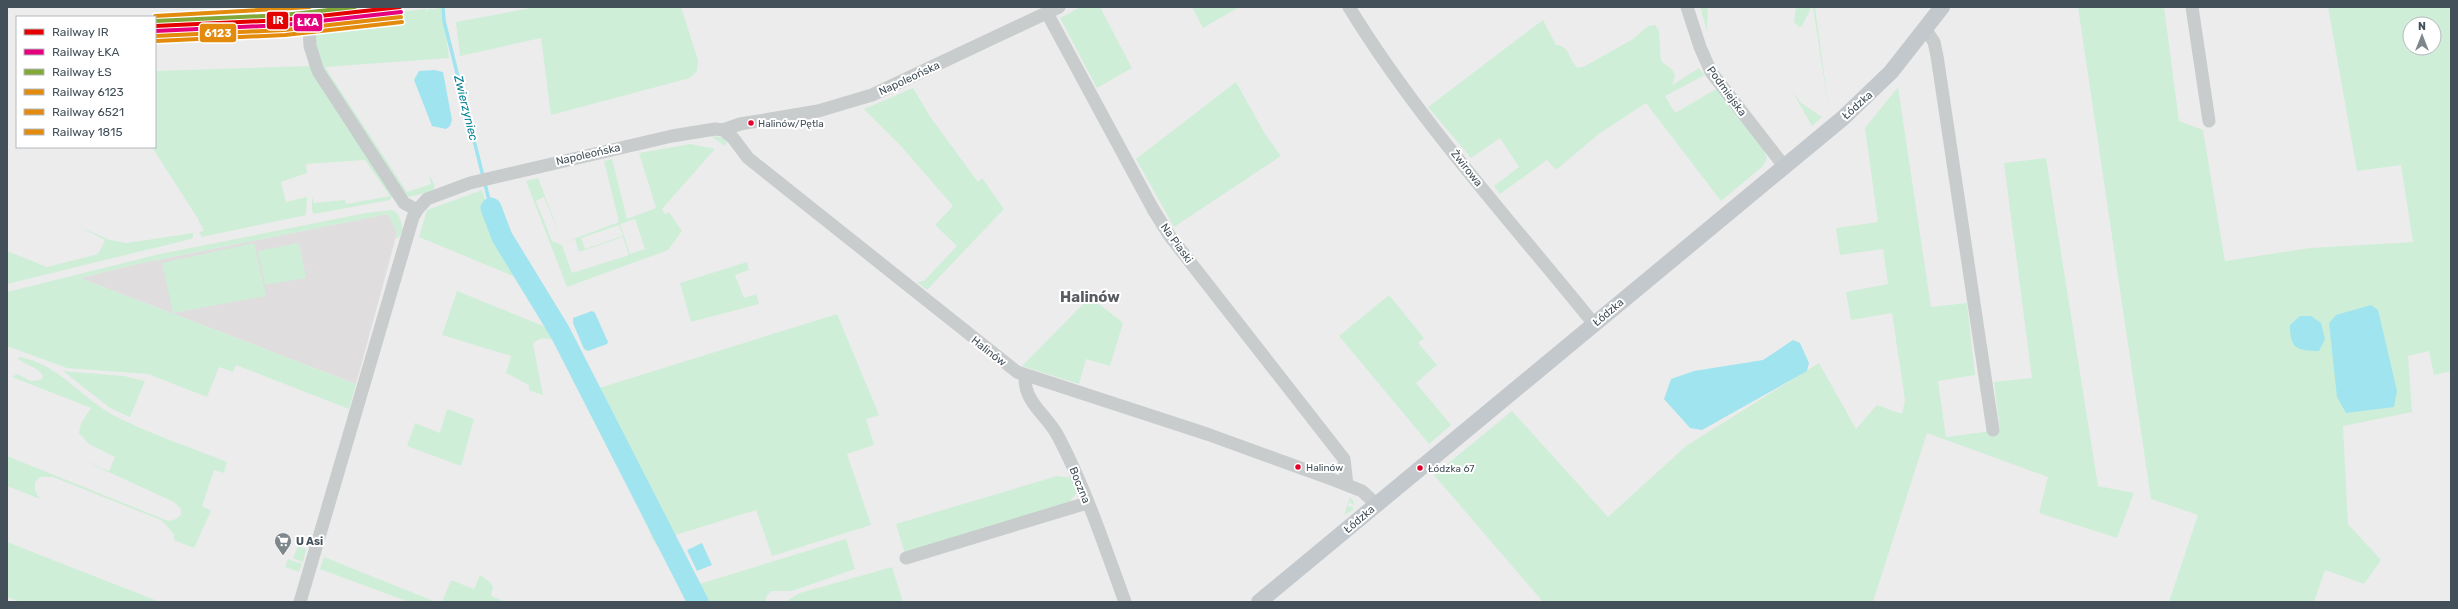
<svg xmlns="http://www.w3.org/2000/svg" width="2458" height="609" font-family="Rubik,sans-serif">
<style>
.education{fill:#dfddde}
.green{fill:#ceeed8;fill-rule:evenodd}
.water{fill:#a0e4ef}
.lines{fill:none;stroke-linecap:round;stroke-linejoin:round}
.stream{stroke:#a0e4ef;stroke-width:3.5}
.river{stroke:#a0e4ef;stroke-width:21}
.minor{stroke:#c8cccd;stroke-width:13}
.major{stroke:#c3c8cc;stroke-width:16}
.rail-1-casing{stroke:#fff;stroke-width:7}
.rail-2-casing{stroke:#fff;stroke-width:7}
.rail-3-casing{stroke:#fff;stroke-width:7}
.rail-4-casing{stroke:#fff;stroke-width:7}
.rail-5-casing{stroke:#fff;stroke-width:7}
.rail-6-casing{stroke:#fff;stroke-width:7}
.rail-1{stroke:#e50000;stroke-width:4}
.rail-2{stroke:#e5007d;stroke-width:4}
.rail-3{stroke:#81a838;stroke-width:4}
.rail-4{stroke:#e38b0d;stroke-width:4}
.rail-5{stroke:#e38b0d;stroke-width:4}
.rail-6{stroke:#e38b0d;stroke-width:4}
.bus-dot{fill:#e4002b;stroke:#fff;stroke-width:1.5}
.labels{text-anchor:middle;stroke-width:4;stroke-linejoin:round;paint-order:stroke}
.bus-label{font-size:10px;fill:#435059;stroke:#fff;text-anchor:start}
.street-label{font-size:11px;fill:#435059;stroke:#fff}
.poi-label{font-size:11px;font-weight:bold;fill:#435059;stroke:#fff;text-anchor:start}
.water-label{font-size:12px;font-style:italic;fill:#068094;stroke:#fff}
.district-label{font-size:15px;font-weight:bold;fill:#585c61;stroke:#fff}
.line-badge{stroke:#fff;stroke-width:1.5}
.badge-label{font-size:11px;text-anchor:middle;font-weight:bold;fill:#fff}
</style>
<rect width="100%" height="100%" fill="#edecec"/>
<!-- education -->
<path class="education" d="M388,214l9,19 -41,151 -276,-106 57,-14z"/>
<!-- green -->
<path class="green" d="M442,7l7,51 -124,9 82,125 24,-8 -2,-10 6,12 -2,5 -24,6 -4,-1 -87,-134 -6,-41 114,-12 2,4v-4h6v3l1,-3z
M537,7h144l17,53 -1,11 -7,7 -139,37 -10,-77 -81,18 -4,-34z
M1081,7h19l32,61 -35,20 -37,-70z
M1192,7h47l-36,21z
M1700,7h8l-1,24z
M1796,7l15,1 -9,18 -3,1 -5,-5z
M1813,7h2l14,104 -15,-97z
M2078,7h86l15,114 24,9 22,131 85,-13 103,-6 -12,-77 -44,6 -29,-164h123v364l-17,4 -5,-24 -21,5 4,56 -69,14 5,98 33,36 -17,24 -39,-14 -11,32h-145l29,-87 -47,-16zM2410,24h24v24h-24z
M1543,20l13,25c15,1 12,15 22,23l7,-2 48,-27 15,-13 7,-1 4,6 2,30c11,8 19,12 10,25l28,-18 6,7 -40,21 10,17 41,-24 48,61 3,8 -4,8 -42,35 -75,-98 -46,30 -44,37 -9,-10 -47,34 -6,-8 25,-19 -19,-29 -29,20 -43,-51z
M311,66l81,130 -2,4 -76,14 -2,-3v-14l2,6 31,-3 1,4 44,-8 -25,-36 -59,4 1,9 -26,9 5,20 21,-5 -1,18 -104,22 -3,-5 5,-1 -6,-12 -46,-72h3v-76z
M1236,82l29,52 16,22 -107,71 -38,-68z
M1898,87l33,220 36,-4 8,72 -37,6 8,56 54,-7 -6,-48 38,-4 -28,-215 42,-5 52,328 36,7 -17,45 -78,-25 9,-36 -121,-44 -54,169h-330l-109,-127 78,-64 96,106 78,-71 133,-83 37,66 21,-24 25,9 3,-14 -13,-87 -41,7 -5,-28 42,-8 -5,-35 -43,6 -4,-27 42,-6 -13,-94z
M913,88l18,30 47,64 4,-4 22,31 -77,81 -10,-8 7,-1 33,-35 -22,-21 18,-19 -53,-61 -36,-36z
M1792,91l9,12 21,14 -10,9z
M711,136l13,2 3,5 -2,3z
M691,144l24,5 -53,60 3,5 4,-2 13,19 -14,19 -101,37 -41,-106 12,-3 25,65 56,-21 -15,-61 8,-2 15,60 29,-11 -17,-55zM544,197l19,46 12,-4 4,13 44,-15 6,18 -57,18 -10,-28 -10,-4 -16,-40zM635,219l10,30 -15,5 -10,-30zM619,225l4,11 -38,13 -4,-11z
M482,190l11,38 27,51 -101,-42 8,-27z
M393,210c7,4 9,14 10,21l-5,7h-2l1,-5 -9,-19 -251,50 -57,14 276,106 -7,25 -113,-44 -3,7 -14,-5 -12,30 -59,-23 -81,-6 -60,-22v-54l153,-38 206,-41z
M78,226l32,14 17,3 66,-10v4l-2,2 -184,45v-33l40,16 51,-13 7,-14z
M254,243l12,53 -93,17 -11,-50z
M299,243l7,35 -41,7 -7,-34z
M747,262l2,8 -14,5 9,23 12,-4 3,10 -68,18 -11,-39z
M457,291l96,39 8,15 24,22 11,22 241,-75 42,101 -13,4 8,26 -27,9 24,71 -99,31 -16,-46 -84,26 24,49 150,-46 9,30 -63,22h-21l-5,6v5h-77l-2,-12 -35,-52 -22,-58 -69,-135c-9,-6 -19,-11 -28,-1l10,51 -14,-5v-5l-23,-12 5,-17 -69,-21z
M1389,295l35,43 -6,5 19,22 -21,18 35,42 -22,19 -90,-108z
M1090,297l33,26 -13,43 -24,-7 -7,25 -57,-18z
M19,357c39,6 63,42 96,59 35,18 75,31 112,46l-3,11 -10,-3 -12,36 9,5 -17,37 -20,-8v-6l-13,-14 -108,-43h-13l-5,5v9l5,8 -33,-13v-30l161,65 8,-2 5,-4v-6l-7,-7 -94,-43 29,12 6,-14 -26,-13 -10,-11 2,-10 10,-15 -79,-31 5,-3 14,7 10,-1 2,-4c-6,-10 -17,-10 -25,-17z
M63,371l61,5 21,5 -15,36 -20,-9z
M447,409l27,10 -13,47 -54,-20 8,-23 25,10z
M1057,476l16,2 5,14 -9,10 -164,52 -9,-30z
M1350,497l4,5v3l-5,-3 -1,4 5,1v3l-9,5z
M7,542l153,60h-140l-13,-5z
M298,546l8,3 -3,13 -10,-4z
M324,557l112,45h-27l-89,-33z
M288,559l14,5 -3,8 -14,-5z
M892,567l11,35h-118l15,-9z
M480,575l10,7 3,5 -2,9 15,6h-64l9,-22 23,9z"/>
<!-- water -->
<path class="water" d="M434,70l9,2 9,48 -2,6 -4,3 -14,-3 -18,-46 5,-9z
M2371,305l7,5 19,81 -3,16 -48,6 -9,-16 -8,-74 7,-8z
M592,311l3,2 13,29 -1,2 -19,7 -4,-2 -11,-26v-5z
M2300,316h11l10,7 4,16 -6,12c-23,0 -29,-3 -29,-26z
M1793,340l7,3 9,20 -2,8 -105,59 -12,-2 -26,-29 7,-20 23,-8 69,-11z
M702,543l10,22 -15,6 -10,-21z"/>
<g class="lines">
<!-- stream -->
<path class="stream" d="M443,7l1,14 47,187"/>
<!-- river -->
<path class="river" d="M491,208l11,29 58,95 138,270"/>
<!-- minor -->
<path class="minor" d="M308,7l2,39 8,25 86,132 13,7
M1349,7c69,113 162,214 245,317
M1687,7l13,40 11,25 73,94
M2192,7l17,114
M1047,13l106,196 16,26 175,224 3,26
M1926,30l8,12 3,14 56,374
M723,130l17,-6 78,-13 54,-16 187,-88
M1025,376c-1,28 22,38 34,62 27,52 46,109 66,164
M906,558l181,-55
M300,602l113,-385 4,-7 10,-11 43,-16 202,-47 43,-7 8,1 10,8 15,20 269,214 190,62 127,46 28,11 14,13"/>
<!-- major -->
<path class="major" d="M1259,602l584,-484 48,-46 51,-65"/>
<!-- rail-1 casing -->
<g class="rail-1-casing">
<path id="rail-1" d="M155,26l129,-6 116,-13"/>
</g>
<!-- rail-2 casing -->
<g class="rail-2-casing">
<path id="rail-2" d="M155,31l129,-6 117,-13"/>
</g>
<!-- rail-3 casing -->
<g class="rail-3-casing">
<path id="rail-3" d="M155,21l129,-6 71,-8"/>
</g>
<!-- rail-4 casing -->
<g class="rail-4-casing">
<path id="rail-4" d="M155,36l129,-6 117,-13"/>
</g>
<!-- rail-5 casing -->
<g class="rail-5-casing">
<path id="rail-5" d="M155,16l155,-9"/>
</g>
<!-- rail-6 casing -->
<g class="rail-6-casing">
<path id="rail-6" d="M156,41l129,-6 117,-13"/>
</g>
<!-- rail-1 -->
<use href="#rail-1" class="rail-1"/>
<!-- rail-2 -->
<use href="#rail-2" class="rail-2"/>
<!-- rail-3 -->
<use href="#rail-3" class="rail-3"/>
<!-- rail-4 -->
<use href="#rail-4" class="rail-4"/>
<!-- rail-5 -->
<use href="#rail-5" class="rail-5"/>
<!-- rail-6 -->
<use href="#rail-6" class="rail-6"/>
</g>
<!-- icons -->
<defs>
<g id="supermarket-pin" transform="scale(0.9)"><path d="M0 17L-7.5 6A9.5 9.5 0 1 1 7.5 6Z" fill="#7e878c" stroke="#fff"/><path d="M-6-5.5h2.5l.6 2H6L4.5 2H-2.5L-4.4-4H-6ZM-1.5 3.2a1.3 1.3 0 1 0 .1 0ZM3 3.2a1.3 1.3 0 1 0 .1 0Z" fill="#fff"/></g>
</defs>
<g fill-rule="evenodd">
<use href="#supermarket-pin" x="283" y="541"/>
</g>
<!-- markers -->
<g class="bus-dot">
<circle cx="751" cy="123" r="3.5"/>
<circle cx="1298" cy="467" r="3.5"/>
<circle cx="1420" cy="468" r="3.5"/>
</g>
<g class="labels">
<!-- bus labels -->
<g class="bus-label">
<text x="758" y="127">Halinów/Pętla</text>
<text x="1306" y="471">Halinów</text>
<text x="1428" y="472">Łódzka 67</text>
</g>
<!-- street labels -->
<g class="street-label">
<text transform="translate(909 78) rotate(-25)" y="4">Napoleońska</text>
<text transform="translate(1727 91) rotate(54)" y="4">Podmiejska</text>
<text transform="translate(1857 105) rotate(-42)" y="4">Łódzka</text>
<text transform="translate(588 154) rotate(-13)" y="4">Napoleońska</text>
<text transform="translate(1467 168) rotate(51)" y="4">Żwirowa</text>
<text transform="translate(1177 243) rotate(54)" y="4">Na Piaski</text>
<text transform="translate(1608 312) rotate(-40)" y="4">Łódzka</text>
<text transform="translate(989 351) rotate(38)" y="4">Halinów</text>
<text transform="translate(1080 485) rotate(68)" y="4">Boczna</text>
<text transform="translate(1359 519) rotate(-40)" y="4">Łódzka</text>
</g>
<!-- poi labels -->
<g class="poi-label">
<text x="296" y="545">U Asi</text>
</g>
<!-- water labels -->
<g class="water-label">
<text transform="translate(466 108) rotate(76)" y="4">Zwierzyniec</text>
</g>
<!-- district labels -->
<g class="district-label">
<text x="1090" y="302">Halinów</text>
</g>
</g>
<g class="line-badge">
<rect x="266" y="11" width="23" height="19" rx="4" fill="#e50000"/>
<rect x="293" y="13" width="30" height="19" rx="4" fill="#e5007d"/>
<rect x="199" y="23" width="38" height="20" rx="4" fill="#e38b0d"/>
</g>
<g class="badge-label">
<text x="278" y="24">IR</text>
<text x="308" y="26">ŁKA</text>
<text x="218" y="37">6123</text>
</g>
<!-- border -->
<rect width="2458" height="609" fill="none" stroke="#435059" stroke-width="16"/>
<!-- legend -->
<rect x="16" y="16" width="140" height="132" fill="#ffffff" stroke="#b4b9bd"/>
<rect x="24" y="29" width="20" height="6" fill="#e50000" stroke="#b4b9bd"/>
<text x="52" y="36" font-size="12" fill="#435059">Railway IR</text>
<rect x="24" y="49" width="20" height="6" fill="#e5007d" stroke="#b4b9bd"/>
<text x="52" y="56" font-size="12" fill="#435059">Railway ŁKA</text>
<rect x="24" y="69" width="20" height="6" fill="#81a838" stroke="#b4b9bd"/>
<text x="52" y="76" font-size="12" fill="#435059">Railway ŁS</text>
<rect x="24" y="89" width="20" height="6" fill="#e38b0d" stroke="#b4b9bd"/>
<text x="52" y="96" font-size="12" fill="#435059">Railway 6123</text>
<rect x="24" y="109" width="20" height="6" fill="#e38b0d" stroke="#b4b9bd"/>
<text x="52" y="116" font-size="12" fill="#435059">Railway 6521</text>
<rect x="24" y="129" width="20" height="6" fill="#e38b0d" stroke="#b4b9bd"/>
<text x="52" y="136" font-size="12" fill="#435059">Railway 1815</text>
<!-- north arrow -->
<g transform="translate(2422 36)"><circle r="19" fill="#ffffff" stroke="#b4b9bd"/>
<path d="M0-3L7 15L0 10L-7 15Z" fill="#7e878c"/>
<text y="-6" font-size="11" font-weight="bold" text-anchor="middle" fill="#435059">N</text>
</g>
</svg>
